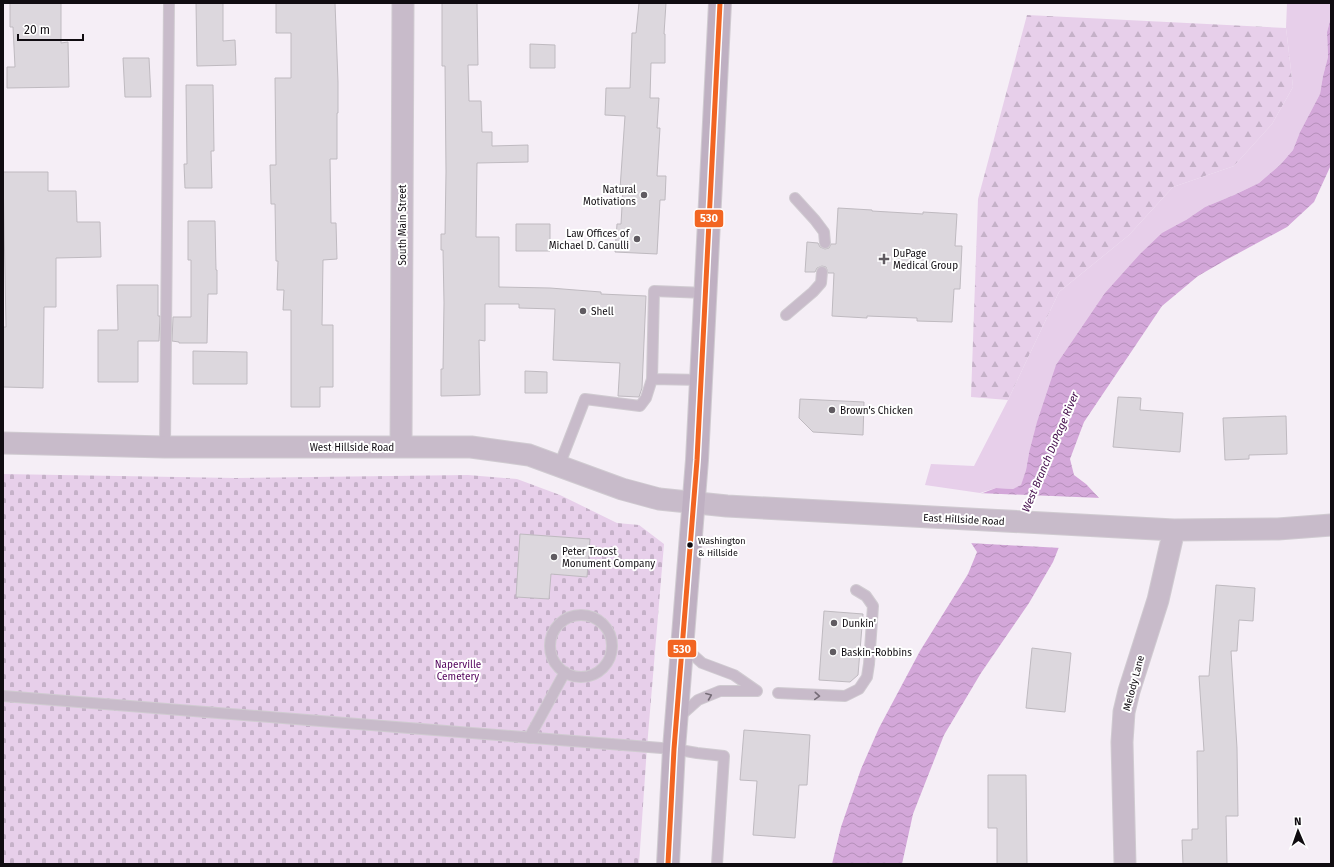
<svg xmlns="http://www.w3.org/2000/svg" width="1334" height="867" font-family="'Fira Sans',sans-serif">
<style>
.forest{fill:url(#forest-firs)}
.cemetery{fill:url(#cemetery-stones)}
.park{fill:#e7cfea}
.water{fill:url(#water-waves)}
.pier{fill:#f5eef6}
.building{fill:#dcd7dd;stroke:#bfbac0}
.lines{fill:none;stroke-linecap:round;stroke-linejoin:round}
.service-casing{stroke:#d0cbd1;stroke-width:12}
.minor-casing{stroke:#d0cbd1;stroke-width:23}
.secondary-casing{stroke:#d0cbd1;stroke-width:24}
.service{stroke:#c8bbca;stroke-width:10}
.minor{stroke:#c8bbca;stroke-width:21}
.secondary{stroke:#bfb0c2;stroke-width:22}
.bus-1-casing{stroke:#fff;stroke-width:8}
.bus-1{stroke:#f26522;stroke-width:5}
.oneway{stroke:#756c77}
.poi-dot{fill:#605b61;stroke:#fff;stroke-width:1.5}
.bus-dot{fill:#100c11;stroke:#fff;stroke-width:1.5}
.labels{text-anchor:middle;stroke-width:4;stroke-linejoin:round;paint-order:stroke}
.bus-label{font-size:9px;fill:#100c11;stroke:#fff;text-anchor:start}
.poi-label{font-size:10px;fill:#100c11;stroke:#fff;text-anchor:start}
.street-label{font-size:10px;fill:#100c11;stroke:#fff}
.park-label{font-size:10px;fill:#51015b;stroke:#fff}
.water-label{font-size:11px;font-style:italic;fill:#420b4a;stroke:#fff}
.line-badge{stroke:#fff;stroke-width:1.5}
.badge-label{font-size:11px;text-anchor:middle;font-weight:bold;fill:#fff}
</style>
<defs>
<pattern id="forest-firs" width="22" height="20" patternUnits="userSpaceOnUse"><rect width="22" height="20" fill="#e7cfea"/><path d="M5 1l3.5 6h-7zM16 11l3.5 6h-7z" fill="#c5b1c8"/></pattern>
<pattern id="cemetery-stones" width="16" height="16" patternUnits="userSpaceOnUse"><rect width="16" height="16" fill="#e7cfea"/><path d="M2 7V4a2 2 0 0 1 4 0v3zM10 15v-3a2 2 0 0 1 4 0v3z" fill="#c5b1c8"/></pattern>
<pattern id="water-waves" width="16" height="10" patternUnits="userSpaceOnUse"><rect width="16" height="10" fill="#d3a7d9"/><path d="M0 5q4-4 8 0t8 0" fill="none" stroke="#b48fb9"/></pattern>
</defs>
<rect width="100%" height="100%" fill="#f5eef6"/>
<!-- forest -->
<path class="forest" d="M1027,15l259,13 7,59 -21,37 -38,42 -61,21 -44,48 -70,57 -51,108 -37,-3 7,-198z"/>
<!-- cemetery -->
<path class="cemetery" d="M3,474l232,4 233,-3 49,4 43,16 57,28 22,2 25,19 -17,203 -8,117h-636z"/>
<!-- park -->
<path class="park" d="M1287,3h44v14l-4,15 1,25 -5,19 -3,18 -20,38 -7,18 -13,15 -21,18 -25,12 -29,12 -19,13 -157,233 -3,17 -5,16 -8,3 -17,-1 -16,5 -55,-8 6,-21 43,2 34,-66 51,-108 70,-57 44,-48 61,-21 38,-42 21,-37 -7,-59z"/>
<!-- water -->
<path class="water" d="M1331,17v148l-17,37 -27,25 -63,34 -26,15 -36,30 -78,116 -14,37 4,16 12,9 14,15 -41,48 -6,15 -24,41 -48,70 -37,62 -31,79 -11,50h-70l9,-37 20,-58 18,-41 41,-77 48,-77 9,-22 -9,-14 12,-44 16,-6 17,1 8,-4 5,-15 3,-17 8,-31 19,-57 49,-72 35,-39 22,-21 24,-13 19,-13 29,-12 25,-12 21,-18 13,-15 7,-18 20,-38 3,-18 5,-19 -1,-25z"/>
<!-- pier -->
<path class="pier" d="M978,493l123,5 1,1 -3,15 -38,34 -92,-5 -3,-5 5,-32z"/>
<!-- building -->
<path class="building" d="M10,3h51v40l7,-1 1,45 -62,1v-21h8l-2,-40h-3z
M196,3h27v38l12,-1 1,25 -39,1z
M276,3h59l3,79v31h-1v46h-7l1,64h5l1,36 -14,1 -1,65h11v62h-13v20h-29v-97h-8l1,-20h-7l1,-29h-2l-1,-57h-4l-1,-39h6l-1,-87h16v-45h-15z
M442,3h35l1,62h-10l1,36h12l1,31h10v14l36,-1v17l-51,1 -1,74h23v50l51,1 51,4v2l45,2 -4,92 -3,9 -21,-1 2,-33 -67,-3 2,-51 -36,-1v-4h-34v37l-6,-1 1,55 -39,1v-27h2l1,-66 -1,-53h-2v-16h4l1,-62 -1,-106h-3z
M639,3h27l-2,31h1v29h-14l-1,35h9l-2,30h3l-3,48h9l-1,24h-5l-3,54 -42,-2 2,-28h4l2,-35h-3l5,-73 -20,-1 1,-27h24l2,-55h4z
M530,44l25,1v23h-25z
M123,58h26l2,39h-26z
M186,85h27l1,66h-3l1,37h-27l-1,-24h3z
M3,172h45v19h28l1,31h23l1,35 -45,1v49h-12l-1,81 -40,-1v-60h3z
M838,208l34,2v1l51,3v-2l34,2 -2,32h7l-2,43h-6l-2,33 -35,-1v-3l-50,-2v2l-35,-2 2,-43h-6l-2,-6 -4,-1 -5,2 -2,4h-10l2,-30 11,1 2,4 5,2 4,-1 2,-4h5z
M188,221h27l1,49h1v24h-9l-1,49h-28v-1l-7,-1 1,-24h18v-57h-3z
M516,224h34v27h-34z
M117,285h41v31h2l-1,25h-21v41h-40v-52h20z
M193,351l54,1v32h-54z
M525,371l22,1v21h-22z
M1118,397l23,1 -1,12 43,3 -3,39 -67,-5z
M800,399l64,3 -1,33 -50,-3 -14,-14z
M1286,416l1,38 -38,1v4l-24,1 -2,-42z
M520,534l70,5 -3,38 -36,-3 -2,25 -33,-2z
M1216,585l39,3 -2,33 -14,-1 -2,31h-6l6,97 1,68h-12l1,48h-44l-1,-24h10v-11h6l-1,-78h7l-5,-75h10z
M824,611l39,3 -5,61 -8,7 -31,-2z
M1032,648l39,5 -6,59 -39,-4z
M744,730l66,5 -3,50h-8l-4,53 -42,-3 4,-54 -17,-1z
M988,775h38l1,89h-30v-36h-9z"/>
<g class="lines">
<!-- service casing -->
<g class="service-casing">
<path id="service" d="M795,198l20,22 9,12 1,11
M786,315l27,-23 8,-9 1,-11
M701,380l-49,-1 2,-88 52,2
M165,447l4,-444
M559,466l26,-67 55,7 6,-8 6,-19
M550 646a31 31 0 1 1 62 0a31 31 0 1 1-62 0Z
M683,646l19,17 32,12 23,16
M778,693l67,3 14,-7 8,-12 2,-13 4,-58 -7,-10 -10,-6
M3,696l671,53 23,4 27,3 -7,108
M679,717l19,-17 22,-9h37
M529,738l36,-66"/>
</g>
<!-- minor casing -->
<g class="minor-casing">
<path id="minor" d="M3,443l162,4h306l58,8 93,34 37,10 68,7 447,24 104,-1 53,-4
M401,447l2,-444
M1125,864l-3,-122 2,-30 5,-21 29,-91 16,-70"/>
</g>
<!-- secondary casing -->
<g class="secondary-casing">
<path id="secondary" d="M668,864l6,-115 23,-289 23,-457"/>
</g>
<!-- service -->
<use href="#service" class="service"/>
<!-- minor -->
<use href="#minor" class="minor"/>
<!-- secondary -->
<use href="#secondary" class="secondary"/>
<!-- bus-1 casing -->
<g class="bus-1-casing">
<path id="bus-1" d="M668,864l6,-115 23,-289 23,-457"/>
</g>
<!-- bus-1 -->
<use href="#bus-1" class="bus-1"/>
</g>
<!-- one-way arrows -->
<defs><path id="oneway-chevron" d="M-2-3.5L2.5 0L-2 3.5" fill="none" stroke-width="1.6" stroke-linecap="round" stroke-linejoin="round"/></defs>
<g class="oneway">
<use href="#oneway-chevron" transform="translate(709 696) rotate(-22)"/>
<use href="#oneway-chevron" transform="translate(817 696) rotate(4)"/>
</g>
<!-- markers -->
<g class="poi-dot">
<circle cx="644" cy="195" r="4"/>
<circle cx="637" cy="239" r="4"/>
<path d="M882 253h4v4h4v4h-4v4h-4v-4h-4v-4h4z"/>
<circle cx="583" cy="311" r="4"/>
<circle cx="832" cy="410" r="4"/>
<circle cx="554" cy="557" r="4"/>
<circle cx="834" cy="623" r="4"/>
<circle cx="833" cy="652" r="4"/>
</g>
<circle class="bus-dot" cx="690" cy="545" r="3.5"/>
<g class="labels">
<!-- bus labels -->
<g class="bus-label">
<text x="698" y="544">Washington<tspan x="698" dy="12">&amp; Hillside</tspan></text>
</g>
<!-- poi labels -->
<g class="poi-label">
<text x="636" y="193" text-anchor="end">Natural<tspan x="636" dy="12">Motivations</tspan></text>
<text x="629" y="237" text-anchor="end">Law Offices of<tspan x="629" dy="12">Michael D. Canulli</tspan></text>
<text x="893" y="257">DuPage<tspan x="893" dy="12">Medical Group</tspan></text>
<text x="591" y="315">Shell</text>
<text x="840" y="414">Brown's Chicken</text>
<text x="562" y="555">Peter Troost<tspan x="562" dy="12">Monument Company</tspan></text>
<text x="842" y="627">Dunkin'</text>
<text x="841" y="656">Baskin-Robbins</text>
</g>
<!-- street labels -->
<g class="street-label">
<text transform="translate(402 225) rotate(-90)" y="4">South Main Street</text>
<text x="352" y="451">West Hillside Road</text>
<text transform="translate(964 519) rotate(3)" y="4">East Hillside Road</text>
<text transform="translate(1133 683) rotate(-75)" y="4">Melody Lane</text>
</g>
<!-- park labels -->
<g class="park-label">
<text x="458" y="668">Naperville<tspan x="458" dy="12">Cemetery</tspan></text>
</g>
<!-- water labels -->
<g class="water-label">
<text transform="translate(1050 452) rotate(-67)" y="4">West Branch DuPage River</text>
</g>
</g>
<g class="line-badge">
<rect x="694" y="209" width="30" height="19" rx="4" fill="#f26522"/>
<rect x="667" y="639" width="30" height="19" rx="4" fill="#f26522"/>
</g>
<g class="badge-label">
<text x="709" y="222">530</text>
<text x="682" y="653">530</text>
</g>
<!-- border -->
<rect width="1334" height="867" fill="none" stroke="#100c11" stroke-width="8"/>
<!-- north arrow -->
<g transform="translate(1298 831) rotate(358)" stroke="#ffffff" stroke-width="3" paint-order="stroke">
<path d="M0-3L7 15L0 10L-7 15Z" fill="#100c11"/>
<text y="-6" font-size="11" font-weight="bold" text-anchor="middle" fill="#100c11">N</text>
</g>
<!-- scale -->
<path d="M18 34v6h65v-6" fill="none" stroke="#100c11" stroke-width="2"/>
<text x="24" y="34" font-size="12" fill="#100c11" stroke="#ffffff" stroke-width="3" paint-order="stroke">20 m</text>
</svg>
